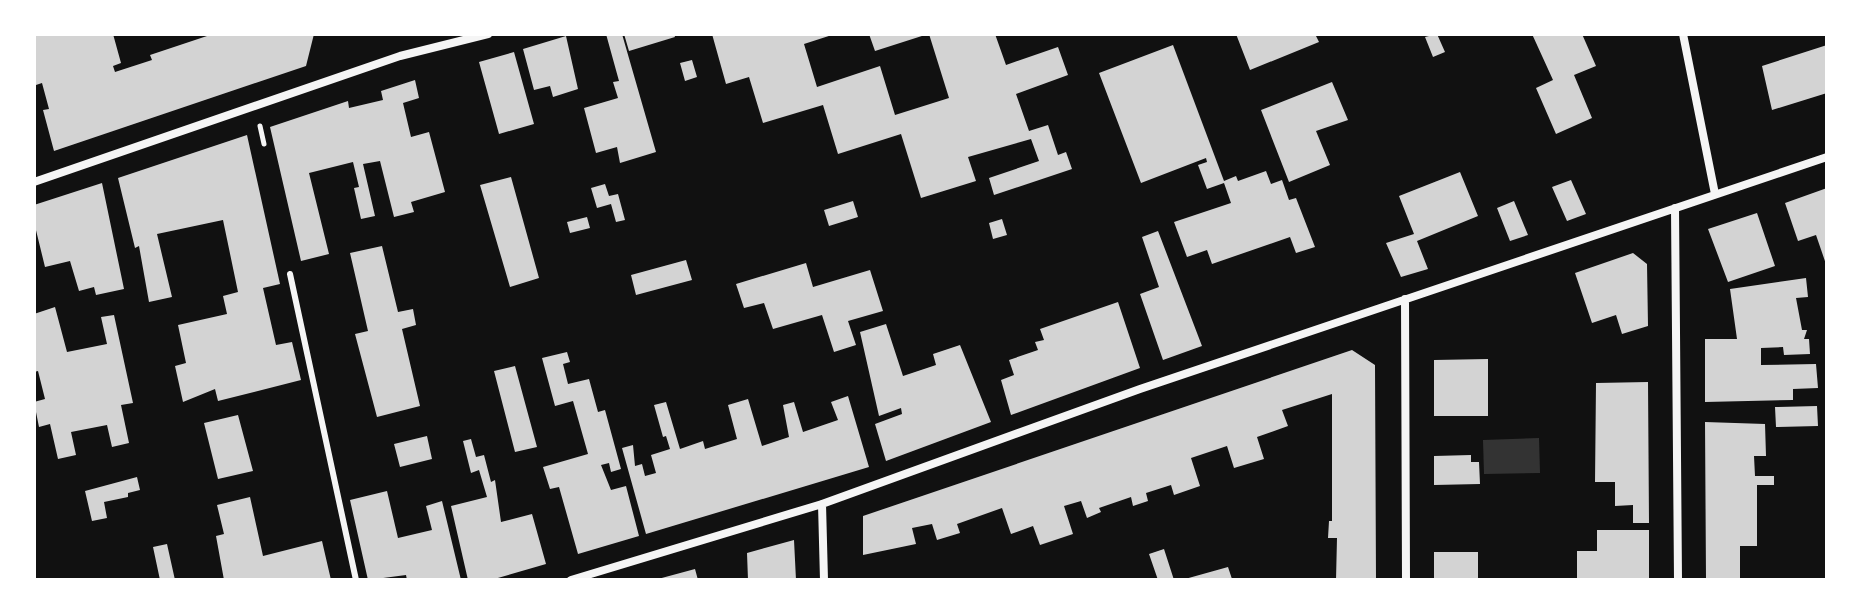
<svg xmlns="http://www.w3.org/2000/svg" width="1861" height="614" font-family="Arial,sans-serif">
<style>
.water{fill:#333}
.building{fill:#d3d3d3}
.lines{fill:none;stroke-linecap:round;stroke-linejoin:round}
.path{stroke:#f5f5f5;stroke-width:5}
.service{stroke:#f5f5f5;stroke-width:6}
.minor{stroke:#f5f5f5;stroke-width:8}
</style>
<rect width="100%" height="100%" fill="#111"/>
<!-- water -->
<path class="water" d="M1539,438l1,35 -56,1 -1,-34z"/>
<!-- building -->
<path class="building" d="M34,34h79l8,29 -8,3 2,6 37,-12 -2,-5 63,-21h101l-8,32 -252,85 -11,-41 6,-1 -7,-26 -6,2 -2,-8z
M606,34h16l34,118 -36,11 -3,-16 -21,6 -12,-45 34,-10 -5,-16 6,-1z
M624,34h50l1,3 -46,14z
M712,34h123l-31,10 13,43 63,-21 15,49 54,-17 -20,-64h66l11,31 52,-18 10,28 -52,19 13,37 19,-6 10,30 8,-3 6,17 -78,26 -5,-17 50,-17 -8,-22 -63,18 8,24 -55,17 -20,-64 -63,20 -15,-49 -60,18 -14,-46 -23,7z
M869,34h56v1l-50,16z
M1236,34h79l4,8 -69,28z
M1437,34l8,18 -12,5 -8,-20z
M1532,34h50l14,32 -22,9 18,43 -36,16 -20,-46 17,-8z
M566,36l12,53 -25,8 -3,-11 -16,4 -11,-41z
M1173,45l51,136 12,-5 2,5 28,-10 5,13 11,-4 7,20 7,-2 19,49 -19,6 -6,-16 -78,27 -5,-14 -20,7 -13,-35 57,-19 -7,-20 -17,6 -9,-24 9,-3 -1,-4 -65,25 -42,-110z
M1827,45v48l-55,17 -10,-44z
M514,52l20,72 -35,10 -20,-72z
M692,60l5,17 -12,4 -5,-18z
M415,80l4,18 -16,5 8,34 18,-5 16,60 -34,10 3,10 -20,5 -14,-56 -17,3 12,52 -14,3 -7,-31 5,-1 -6,-25 -44,11 20,81 -28,7 -31,-134 78,-26 1,7 34,-8 -2,-9z
M1332,82l16,38 -32,11 14,34 -41,17 -28,-72z
M247,135l33,149 -17,4 13,57 16,-3 9,38 -83,21 -3,-12 -32,13 -8,-36 11,-3 -8,-38 49,-11 -4,-18 15,-4 -15,-72 -66,14 15,63 -23,5 -10,-56 -4,2 -17,-70z
M1460,172l18,44 -61,25 11,28 -27,8 -15,-34 28,-9 -15,-38z
M511,177l28,101 -29,9 -30,-102z
M1571,180l15,34 -19,7 -15,-34z
M102,183l22,106 -28,6 -2,-8 -15,4 -9,-30 -25,6 -11,-45v-17z
M605,184l4,12 9,-2 7,26 -9,2 -5,-18 -14,4 -6,-20z
M1827,188v79l-11,-32 -18,6 -13,-38z
M853,201l5,16 -29,9 -5,-16z
M1514,201l14,34 -18,6 -13,-33z
M1757,213l18,53 -47,16 -20,-53z
M587,217l3,11 -20,5 -3,-11z
M1002,219l5,16 -14,4 -4,-16z
M1158,231l44,115 -39,14 -23,-66 19,-7 -17,-50z
M382,246l16,66 15,-3 3,16 -14,4 18,77 -43,11 -22,-83 13,-3 -18,-78z
M1633,253l14,11 1,62 -26,8 -6,-19 -24,8 -17,-50z
M686,260l6,20 -56,15 -5,-20z
M806,263l7,24 57,-17 13,41 -35,10 8,24 -22,7 -12,-37 -49,14 -9,-26 -20,5 -8,-24z
M1806,278l2,19 -12,1 6,32h5l-3,9h5l1,15 -26,1 -1,-8 -22,1v17l55,-1 2,24 -25,1v11l-88,2v-63h32l-7,-50z
M1118,302l22,66 -129,47 -10,-35 13,-5 -5,-15 29,-10 -3,-8 9,-2 -4,-11z
M55,307l12,45 40,-8 -6,-27 13,-2 19,88 -12,2 8,38 -17,4 -5,-22 -36,7 5,23 -18,4 -8,-35 -11,3 -5,-25 11,-3 -7,-28 -4,1v-58z
M886,324l17,52 33,-11 -3,-11 27,-9 31,77 -105,39 -11,-37 27,-10 -1,-6 -22,8 -19,-84z
M1352,350l23,15 1,215h-40l1,-42h-9l1,-17h3v-127l-50,16 6,16 -31,11 7,22 -30,9 -7,-22 -36,12 9,28 -26,9 -3,-10 -25,8 2,8 -15,5 -2,-9 -32,11 2,4 -14,6 -6,-17 -17,5 9,28 -33,11 -7,-19 -22,8 -9,-26 -45,16 3,9 -23,7 -5,-16 -20,4 4,16 -53,11v-39z
M567,352l3,10 -7,2 5,20 21,-5 9,33 7,-2 16,59 -10,3 -2,-9 -8,2 10,25 15,-4 13,50 -61,18 -19,-67 -9,2 -7,-22 45,-13 -15,-53 -18,5 -13,-48z
M1488,359v57h-54v-56z
M515,366l22,81 -22,5 -21,-81z
M1648,382l1,141h-16v-18l-18,1v-24h-20l1,-99z
M848,396l21,71 -223,67 -24,-86 11,-3 2,21 7,-2 3,12 11,-3 -5,-18 19,-6 -4,-13 -3,1 -9,-32 12,-3 14,47 23,-8 2,8 32,-10 -9,-34 20,-6 14,47 27,-9 -6,-32 11,-3 9,30 35,-12 -7,-18z
M1817,406l1,20 -42,1 -1,-20z
M238,415l15,56 -35,8 -14,-56z
M1705,422l60,2 1,32h-12l1,20h19v9h-17v61h-17v34h-34z
M427,436l5,23 -32,8 -6,-23z
M471,439l5,18 8,-2 7,27 4,-2 6,42 31,-8 14,50 -55,16h-23l-17,-74 36,-9 -8,-27 -8,3 -8,-32z
M1471,455v7h8l1,22 -46,1v-29z
M137,477l3,13 -12,3v4l-24,5 3,16 -15,3 -7,-30z
M387,491l11,47 34,-8 -6,-24 16,-5 19,79h-54l-1,-5 -38,5 -18,-80z
M250,497l13,59 59,-15 9,39h-107l-8,-44 8,-2 -7,-29z
M1597,530h52v50h-72v-29h20z
M794,540l2,40h-48l-1,-27z
M167,544l8,36h-15l-7,-33z
M1164,549l10,31h-16l-9,-26z
M1434,552h44v28h-44z
M1228,567l4,12 -47,1v-1z
M695,569l3,11h-40v-1z"/>
<g class="lines">
<!-- path -->
<path class="path" d="M260,126l4,18"/>
<!-- service -->
<path class="service" d="M290,274l66,306"/>
<!-- minor -->
<path class="minor" d="M1683,34l32,160
M34,182l366,-126 88,-22
M1675,208l3,372
M1405,299l1,281
M822,504l2,76
M571,580l251,-76 318,-115 687,-232"/>
</g>
<!-- border -->
<rect width="1861" height="614" fill="none" stroke="#ffffff" stroke-width="72"/>
</svg>
